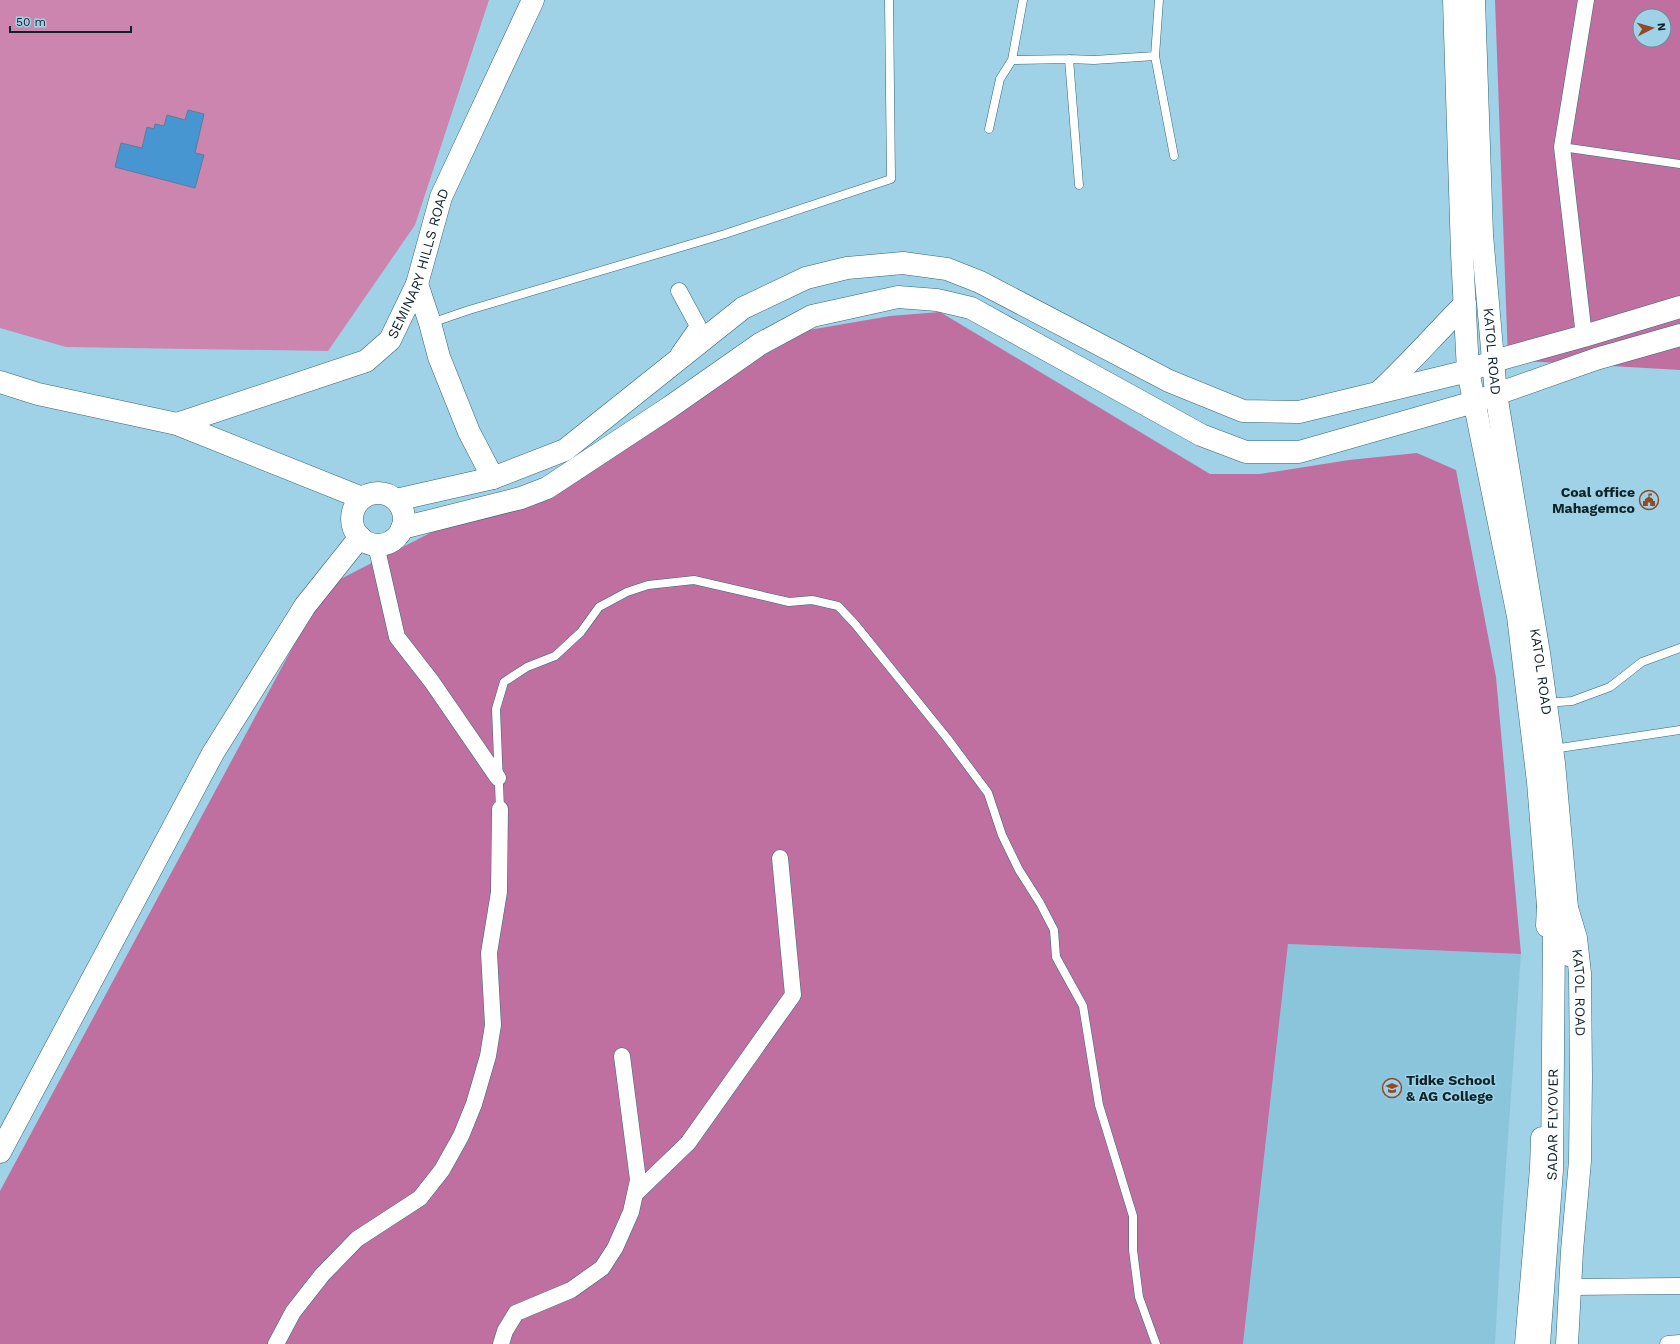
<svg xmlns="http://www.w3.org/2000/svg" width="1680" height="1344" font-family="'Work Sans',sans-serif">
<style>
.built{fill:#8bc5dc}
.green{fill:#cb85ae}
.forest{fill:#c070a0;fill-rule:evenodd}
.building{fill:#4896d1;stroke:#5a7d9a}
.lines{fill:none;stroke-linecap:round;stroke-linejoin:round}
.lane-casing{stroke:#356577;stroke-width:9}
.street-casing{stroke:#356577;stroke-width:17}
.secondary-casing{stroke:#356577;stroke-width:23}
.primary-casing{stroke:#356577;stroke-width:23}
.highway-casing{stroke:#356577;stroke-width:23}
.lane{stroke:#fff;stroke-width:8}
.street{stroke:#fff;stroke-width:16}
.secondary{stroke:#fff;stroke-width:22}
.primary{stroke:#fff;stroke-width:22}
.highway{stroke:#fff;stroke-width:22}
.labels{text-anchor:middle;stroke-width:3;stroke-linejoin:round;paint-order:stroke}
.street-label{font-size:14px;fill:#0e222a;stroke:#9fd2e6}
.poi-label{font-size:14px;font-weight:bold;fill:#0e222a;stroke:#9fd2e6;text-anchor:end}
</style>
<rect width="100%" height="100%" fill="#9fd2e6"/>
<!-- built -->
<path class="built" d="M1288,944l233,10 -19,269 -7,121h-252z"/>
<!-- green -->
<path class="green" d="M0,0h489l-74,225 -87,126 -262,-4 -66,-19z"/>
<!-- forest -->
<path class="forest" d="M1495,0h185v370l-172,-10zM1640,16h24v24h-24z
M940,312l270,162h50l89,-14 68,-7 39,17 40,207 25,277 -233,-10 -45,400h-1243v-153l325,-604 105,-54 52,-21 327,-182 81,-14z"/>
<!-- building -->
<path class="building" d="M188,110l16,4 -9,39 9,2 -9,33 -80,-21 6,-24 21,5 5,-21 7,2 1,-5 9,2 3,-11 18,5z"/>
<g class="lines">
<!-- lane casing -->
<g class="lane-casing">
<path id="lane" d="M1023,0l-11,60 57,-1 25,1 61,-4 19,100
M1155,56l4,-56
M1069,59l10,126
M989,129l11,-50 12,-19
M1562,147l118,17
M431,323l38,-13 256,-76 166,-55 -2,-179
M1546,703l26,-2 38,-14 32,-25 38,-14
M1553,749l127,-19
M500,809l-4,-100 8,-27 23,-15 28,-11 26,-24 18,-25 28,-15 21,-7 46,-5 95,22 23,-2 26,6 17,18 92,114 41,55 14,42 17,35 21,33 14,27 2,27 27,49 16,99 34,111v34l6,47 17,47"/>
</g>
<!-- street casing -->
<g class="street-casing">
<path id="street" d="M679,291l19,35 -19,27
M1584,336l-22,-189 24,-147
M376,545l21,92 35,45 66,96
M635,1194l53,-51 105,-148 -13,-137
M1569,1287l111,-1
M276,1344l17,-32 29,-37 35,-36 63,-41 22,-28 19,-34 13,-32 14,-48 5,-31 -4,-72 10,-61 1,-83
M501,1344l4,-13 11,-18 55,-23 31,-22 13,-20 16,-36 7,-32 -16,-124
M1668,1344l12,-1"/>
</g>
<!-- secondary casing -->
<g class="secondary-casing">
<g id="secondary">
<path d="M417,284l13,39 9,34 30,75 24,46"/>
<path id="s1" d="M177,424l189,-63 24,-21 27,-56 24,-87 92,-197"/>
<path d="M0,1152l213,-399 92,-147 55,-69"/>
</g>
</g>
<!-- primary casing -->
<g class="primary-casing">
<g id="primary">
<path d="M1454,0l8,253 6,118 50,245 20,166 10,124 -1,20"/>
<path id="s2" d="M1474,0l8,235 14,159 43,259 15,110 13,145 9,30 4,35 1,104 -1,84 -8,90 -5,93"/>
<path d="M0,382l38,12 139,30 185,74"/>
<path d="M1380,391c30,-28 56,-58 85,-87"/>
<circle cx="378" cy="519" r="26"/>
<path d="M396,500l97,-22 72,-28 178,-142 63,-30 41,-10 56,-5 44,6 33,13 189,99 74,30 56,1 169,-41 26,-10 90,-25 96,-29"/>
<path d="M402,528l119,-30 26,-10 123,-81 90,-63 52,-28 86,-19 39,3 34,8 230,127 45,17h53l175,-50 122,-43 84,-24"/>
<path d="M1526,1344l15,-176 1,-30"/>
</g>
</g>
<!-- highway casing -->
<g class="highway-casing">
<g id="highway">
<path d="M1567,908l1,47"/>
<path id="s3" d="M1539,1344l13,-174 2,-235 -6,-29"/>
</g>
</g>
<!-- lane -->
<use href="#lane" class="lane"/>
<!-- street -->
<use href="#street" class="street"/>
<!-- secondary -->
<use href="#secondary" class="secondary"/>
<!-- primary -->
<use href="#primary" class="primary"/>
<!-- highway -->
<use href="#highway" class="highway"/>
</g>
<!-- icons -->
<defs>
<g id="civic-ring" transform="scale(1)"><circle r="9.5" fill="#9fd2e6" stroke="#914927" stroke-width="1.5"/><path d="M-.6-6.5H3V-4.5H.6V-3L4-1V1h2V6H-6V1h2V-1L-.6-3ZM-1.2 2.5V6h2.4V2.5Z" fill="#914927"/></g>
<g id="school-ring" transform="scale(1)"><circle r="9.5" fill="#9fd2e6" stroke="#914927" stroke-width="1.5"/><path d="M0-5L7-2L0 1L-7-2ZM-4 1L0 2.5L4 1V4Q0 6-4 4Z" fill="#914927"/></g>
</defs>
<g fill-rule="evenodd">
<use href="#civic-ring" x="1649" y="500"/>
<use href="#school-ring" x="1392" y="1088"/>
</g>
<g class="labels">
<!-- street labels -->
<g class="street-label">
<text dy="5" stroke="none"><textPath href="#s1" startOffset="313">SEMINARY HILLS ROAD</textPath></text>
<text dy="5" stroke="none"><textPath href="#s2" startOffset="352">KATOL ROAD</textPath></text>
<text dy="5" stroke="none"><textPath href="#s2" startOffset="676">KATOL ROAD</textPath></text>
<text dy="5" stroke="none"><textPath href="#s2" startOffset="1000">KATOL ROAD</textPath></text>
<text dy="5" stroke="none"><textPath href="#s3" startOffset="220">SADAR FLYOVER</textPath></text>
</g>
<!-- poi labels -->
<g class="poi-label">
<text x="1635" y="497">Coal office<tspan x="1635" dy="16">Mahagemco</tspan></text>
<text x="1406" y="1085" text-anchor="start">Tidke School<tspan x="1406" dy="16">&amp; AG College</tspan></text>
</g>
</g>
<!-- north arrow -->
<g transform="translate(1652 28) rotate(84)"><circle r="19" fill="#9fd2e6" stroke="#658c9b"/>
<path d="M0-3L7 15L0 10L-7 15Z" fill="#914927"/>
<text y="-6" font-size="11" font-weight="bold" text-anchor="middle" fill="#0e222a">N</text>
</g>
<!-- scale -->
<path d="M10 26v6h121v-6" fill="none" stroke="#0e222a" stroke-width="2"/>
<text x="16" y="26" font-size="12" fill="#0e222a" stroke="#9fd2e6" stroke-width="3" paint-order="stroke">50 m</text>
</svg>
